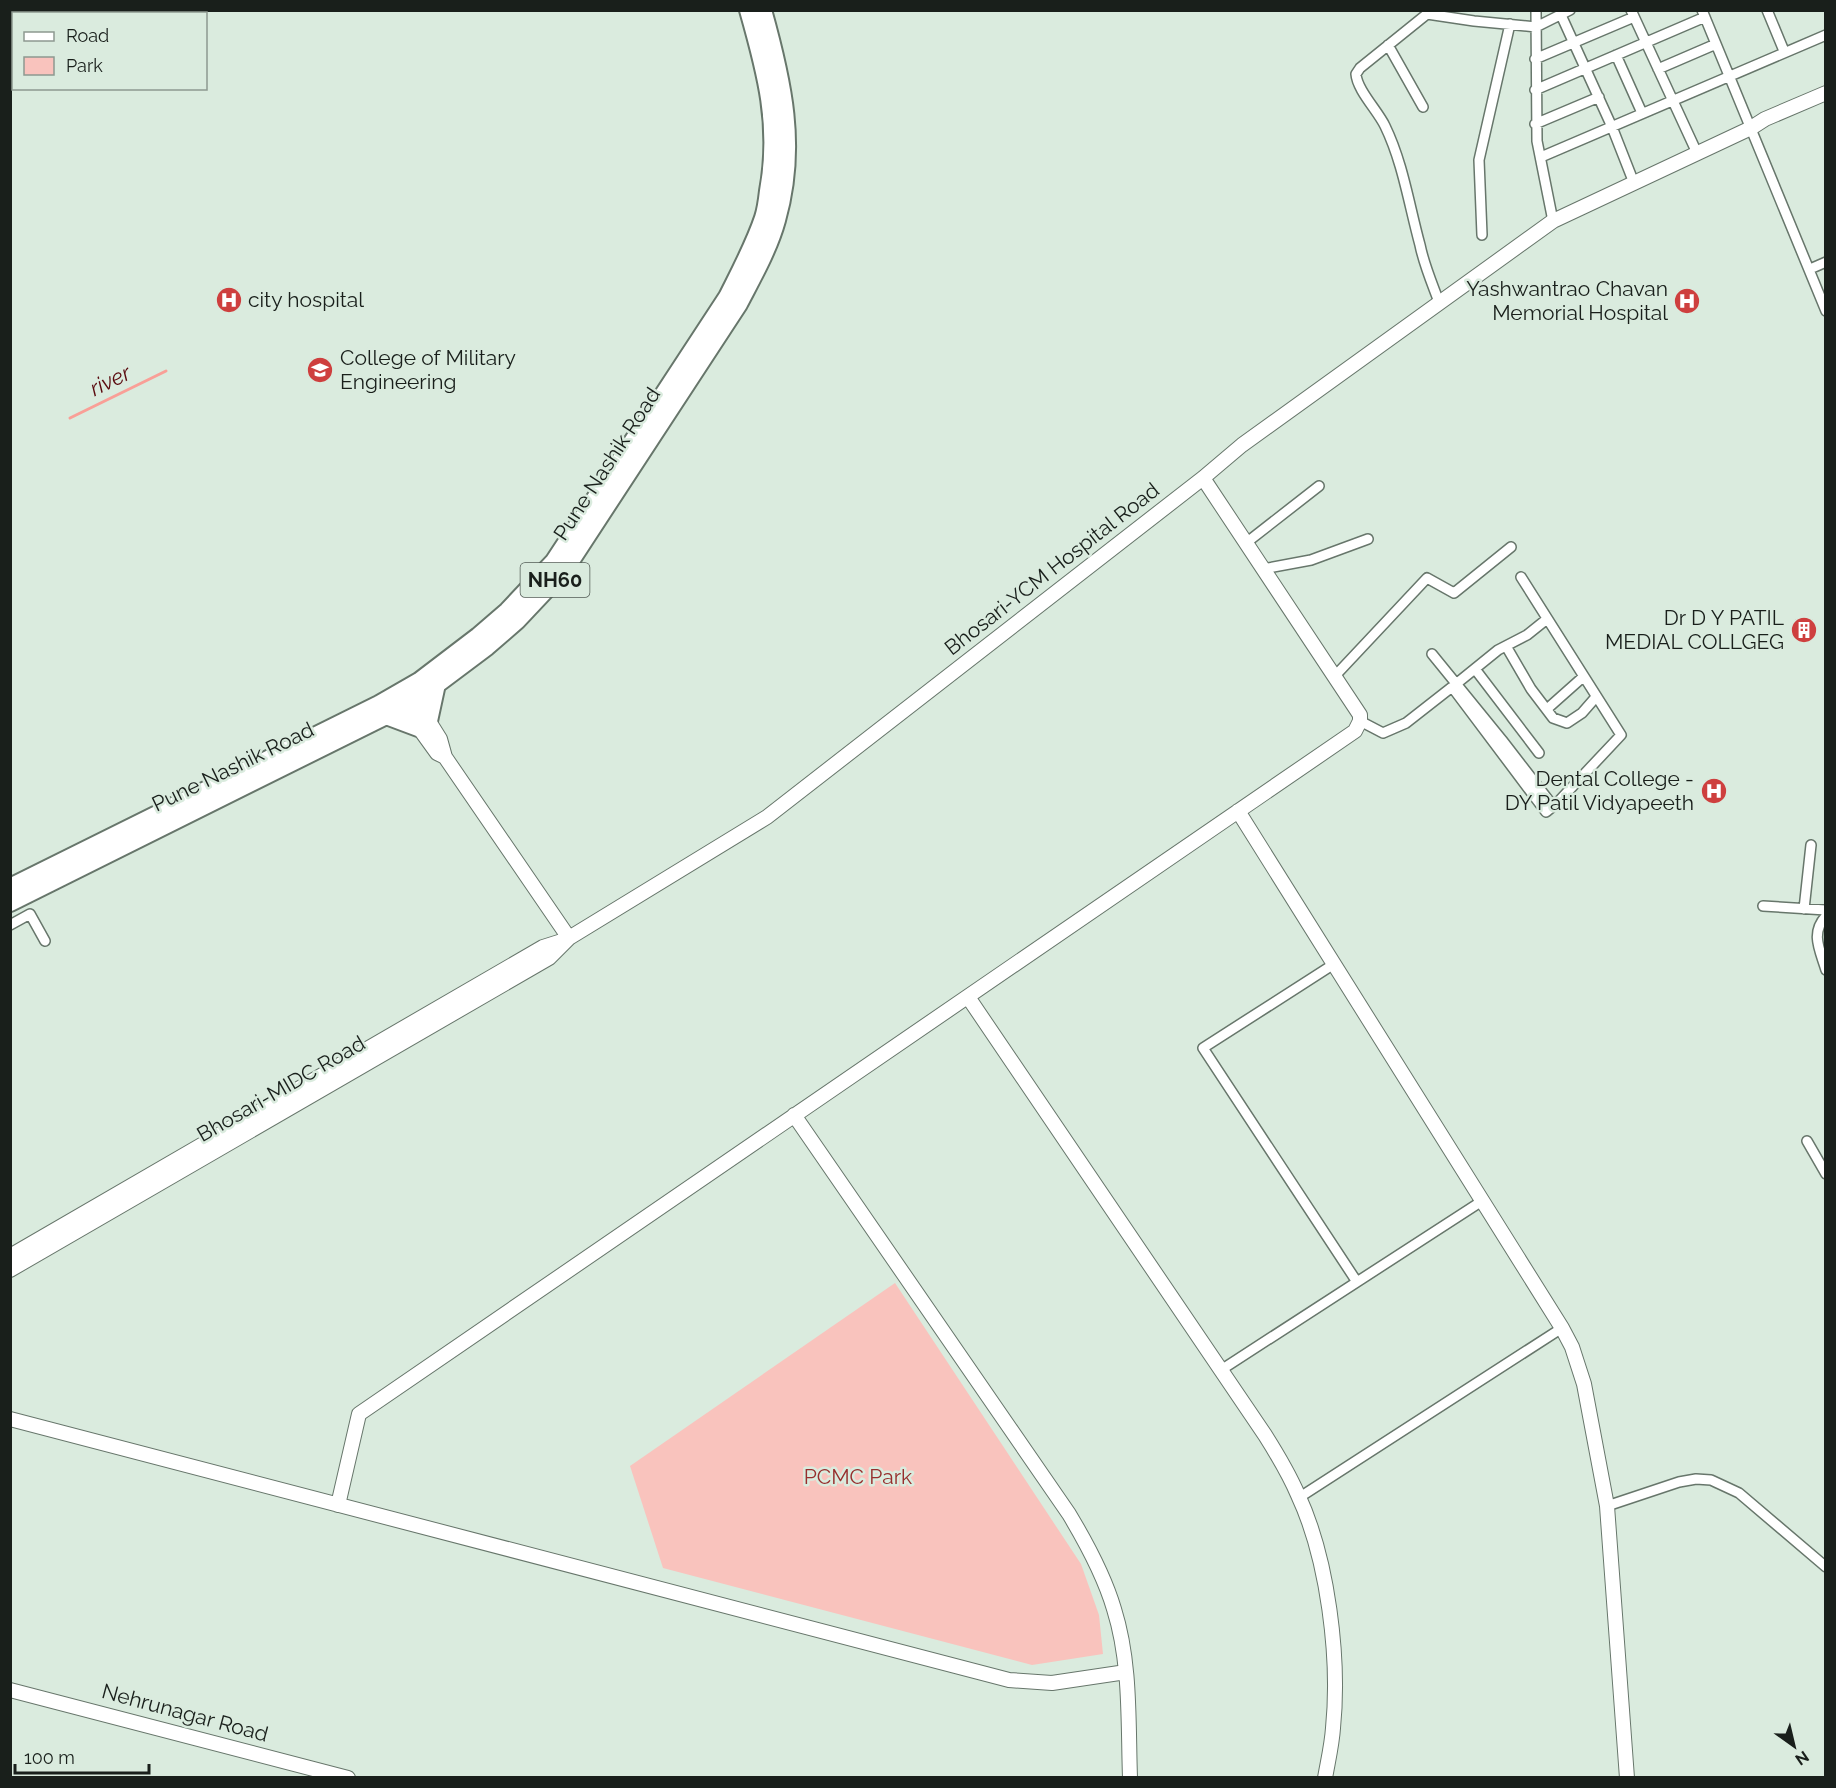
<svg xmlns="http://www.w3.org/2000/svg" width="1836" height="1788" font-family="Raleway,sans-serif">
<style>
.green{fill:#f9c3bd}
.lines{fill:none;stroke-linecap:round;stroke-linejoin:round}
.stream{stroke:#f99f97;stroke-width:3}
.street-casing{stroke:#67766b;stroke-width:12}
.secondary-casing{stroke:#67766b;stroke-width:16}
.highway-casing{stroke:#67766b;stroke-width:20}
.street{stroke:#fff;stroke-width:9}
.secondary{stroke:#fff;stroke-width:14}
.highway{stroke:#fff;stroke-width:16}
.labels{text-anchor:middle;stroke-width:5;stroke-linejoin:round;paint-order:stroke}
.shield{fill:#daebde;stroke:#535c56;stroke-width:1.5}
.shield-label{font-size:20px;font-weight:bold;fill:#191f1b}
.poi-label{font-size:21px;fill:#191f1b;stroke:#daebde;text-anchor:end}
.street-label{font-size:21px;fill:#191f1b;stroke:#daebde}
.park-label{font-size:21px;fill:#972e2d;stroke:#daebde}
.water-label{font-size:22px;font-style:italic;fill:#5a0a0e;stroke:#daebde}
</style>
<rect width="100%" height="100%" fill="#daebde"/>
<!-- green -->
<path class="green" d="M895,1283l186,281 18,51 4,39 -71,11 -369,-97 -33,-102z"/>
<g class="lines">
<!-- stream -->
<path class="stream" d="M70,418l96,-47"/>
<!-- street casing -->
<g class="street-casing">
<path id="street" d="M1536,10l1,131 16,80
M1631,10l66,143
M1702,10l124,301
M1767,10l17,41
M1561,15l51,112 22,56
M1388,45l35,62
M1616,55l26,58
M1535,59l99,-42
M1658,69l58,-25
M1535,90l170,-73
M1535,124l64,-27
M1541,157l285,-122
M1482,235l-3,-75 31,-136
M1810,269l16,-7
M1439,302c-7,-19 -15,-37 -19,-57 -11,-40 -17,-82 -35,-119 -7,-15 -28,-36 -29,-52l4,-6 67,-54 47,7 62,6 34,-17
M1246,543l73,-57
M1263,569l48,-9 57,-21
M1506,646l25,43 22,29 14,5 15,-10 14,-16
M1432,654l70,86 51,66
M1475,669l64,84
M1334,677l93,-99 27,15 57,-46
M1456,684l42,-34 29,-15 20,-16
M1547,709l36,-32
M1360,721l23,12 23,-10 46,-36 94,125 11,-9 64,-68 -100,-158
M1763,906l63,4
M1804,909l7,-64
M1826,916c-16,17 -6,34 0,54
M10,925l20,-11 15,27
M1334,964l-131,84 154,234
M1807,1141l19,33
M1221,1370l261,-169
M1300,1497l262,-169
M1607,1506l72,-24 17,-3 15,1 28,13 87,74"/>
</g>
<!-- secondary casing -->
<g class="secondary-casing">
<path id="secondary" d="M410,691l30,48 5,18 124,181
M398,699l39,54 8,4
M1238,811l324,517 10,19 12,37 23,122 20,272
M968,997l297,438c12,19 24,39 33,60 30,64 42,163 35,233 -1,16 -5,33 -8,50
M794,1115l275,399c18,30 35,61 45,95 17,54 14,112 16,169
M10,1256l533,-309 22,-7
M10,1270l539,-312 20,-20 198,-121 436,-339 39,-33 311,-224 198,-93 14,-9 61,-26
M10,1419l999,261 43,3 74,-11
M338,1505l21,-91 996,-683 5,-10v-6l-157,-237
M10,1690l338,88"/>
</g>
<!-- highway casing -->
<g class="highway-casing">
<path id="highway" d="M386,716l32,12
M429,721l8,-37
M10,887l369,-183 40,-23 59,-45 29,-25 47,-50 173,-264c13,-26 27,-52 36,-79 3,-9 4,-18 5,-27 12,-65 -2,-118 -20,-181
M10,903l376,-187 41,-24 60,-45 30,-26 48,-51 174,-266c14,-27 30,-55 38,-84 21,-73 6,-139 -14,-210"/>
</g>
<!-- street -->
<use href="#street" class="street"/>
<!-- secondary -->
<use href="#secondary" class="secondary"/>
<!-- highway -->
<use href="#highway" class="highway"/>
</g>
<!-- icons -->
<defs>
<g id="hospital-disc" transform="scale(1.35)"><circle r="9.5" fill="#ce3f3e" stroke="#daebde"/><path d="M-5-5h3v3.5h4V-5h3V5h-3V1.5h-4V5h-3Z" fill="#fff"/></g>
<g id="university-disc" transform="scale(1.35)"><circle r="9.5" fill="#ce3f3e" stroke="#daebde"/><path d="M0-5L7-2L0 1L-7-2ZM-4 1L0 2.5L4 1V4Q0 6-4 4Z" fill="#fff"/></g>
<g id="building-disc" transform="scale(1.35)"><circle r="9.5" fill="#ce3f3e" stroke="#daebde"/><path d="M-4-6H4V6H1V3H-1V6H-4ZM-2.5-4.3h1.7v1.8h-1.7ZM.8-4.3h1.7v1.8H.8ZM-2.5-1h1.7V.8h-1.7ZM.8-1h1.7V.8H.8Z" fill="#fff"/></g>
</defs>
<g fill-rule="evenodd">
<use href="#hospital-disc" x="229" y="300"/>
<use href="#hospital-disc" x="1687" y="301"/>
<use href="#university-disc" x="320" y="370"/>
<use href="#building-disc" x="1804" y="630"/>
<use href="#hospital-disc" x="1714" y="791"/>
</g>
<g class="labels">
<!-- shield labels -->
<rect class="shield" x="520.5" y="563" width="69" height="34" rx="4.5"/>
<g class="shield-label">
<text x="555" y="587">NH60</text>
</g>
<!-- poi labels -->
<g class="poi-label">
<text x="1668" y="296">Yashwantrao Chavan<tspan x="1668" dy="24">Memorial Hospital</tspan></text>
<text x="248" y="307" text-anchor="start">city hospital</text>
<text x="340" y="365" text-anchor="start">College of Military<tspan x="340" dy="24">Engineering</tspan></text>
<text x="1784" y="625">Dr D Y PATIL<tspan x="1784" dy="24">MEDIAL COLLGEG</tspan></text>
<text x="1694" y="786">Dental College -<tspan x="1694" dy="24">DY Patil Vidyapeeth</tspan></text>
</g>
<!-- street labels -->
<g class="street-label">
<text transform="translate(607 464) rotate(-57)" y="7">Pune Nashik Road</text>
<text transform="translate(1052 569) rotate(-38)" y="7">Bhosari-YCM Hospital Road</text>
<text transform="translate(233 767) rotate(-26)" y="7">Pune Nashik Road</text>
<text transform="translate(281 1089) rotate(-30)" y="7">Bhosari-MIDC Road</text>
<text transform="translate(185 1713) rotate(15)" y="7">Nehrunagar Road</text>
</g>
<!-- park labels -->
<g class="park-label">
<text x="858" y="1484">PCMC Park</text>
</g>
<!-- water labels -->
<g class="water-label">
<text transform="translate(110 380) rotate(-26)" y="8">river</text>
</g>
</g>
<!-- border -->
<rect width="1836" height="1788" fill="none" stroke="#191f1b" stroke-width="24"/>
<!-- legend -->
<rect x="12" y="12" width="195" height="78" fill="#daebde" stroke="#8d9990" stroke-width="1.5"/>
<rect x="24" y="32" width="30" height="9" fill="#ffffff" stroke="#8d9990" stroke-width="1.5"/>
<text x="66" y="42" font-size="18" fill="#191f1b">Road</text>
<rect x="24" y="57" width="30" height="18" fill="#f9c3bd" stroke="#8d9990" stroke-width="1.5"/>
<text x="66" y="72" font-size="18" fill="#191f1b">Park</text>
<!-- north arrow -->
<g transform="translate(1794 1746) rotate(146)" stroke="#daebde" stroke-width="4.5" paint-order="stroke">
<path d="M0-4.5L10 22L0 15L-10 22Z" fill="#191f1b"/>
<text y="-9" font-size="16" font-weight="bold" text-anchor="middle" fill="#191f1b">N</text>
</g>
<!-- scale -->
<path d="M15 1764v9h134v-9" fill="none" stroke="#191f1b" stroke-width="3"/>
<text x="24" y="1764" font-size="18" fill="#191f1b" stroke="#daebde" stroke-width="4.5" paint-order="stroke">100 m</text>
</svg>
